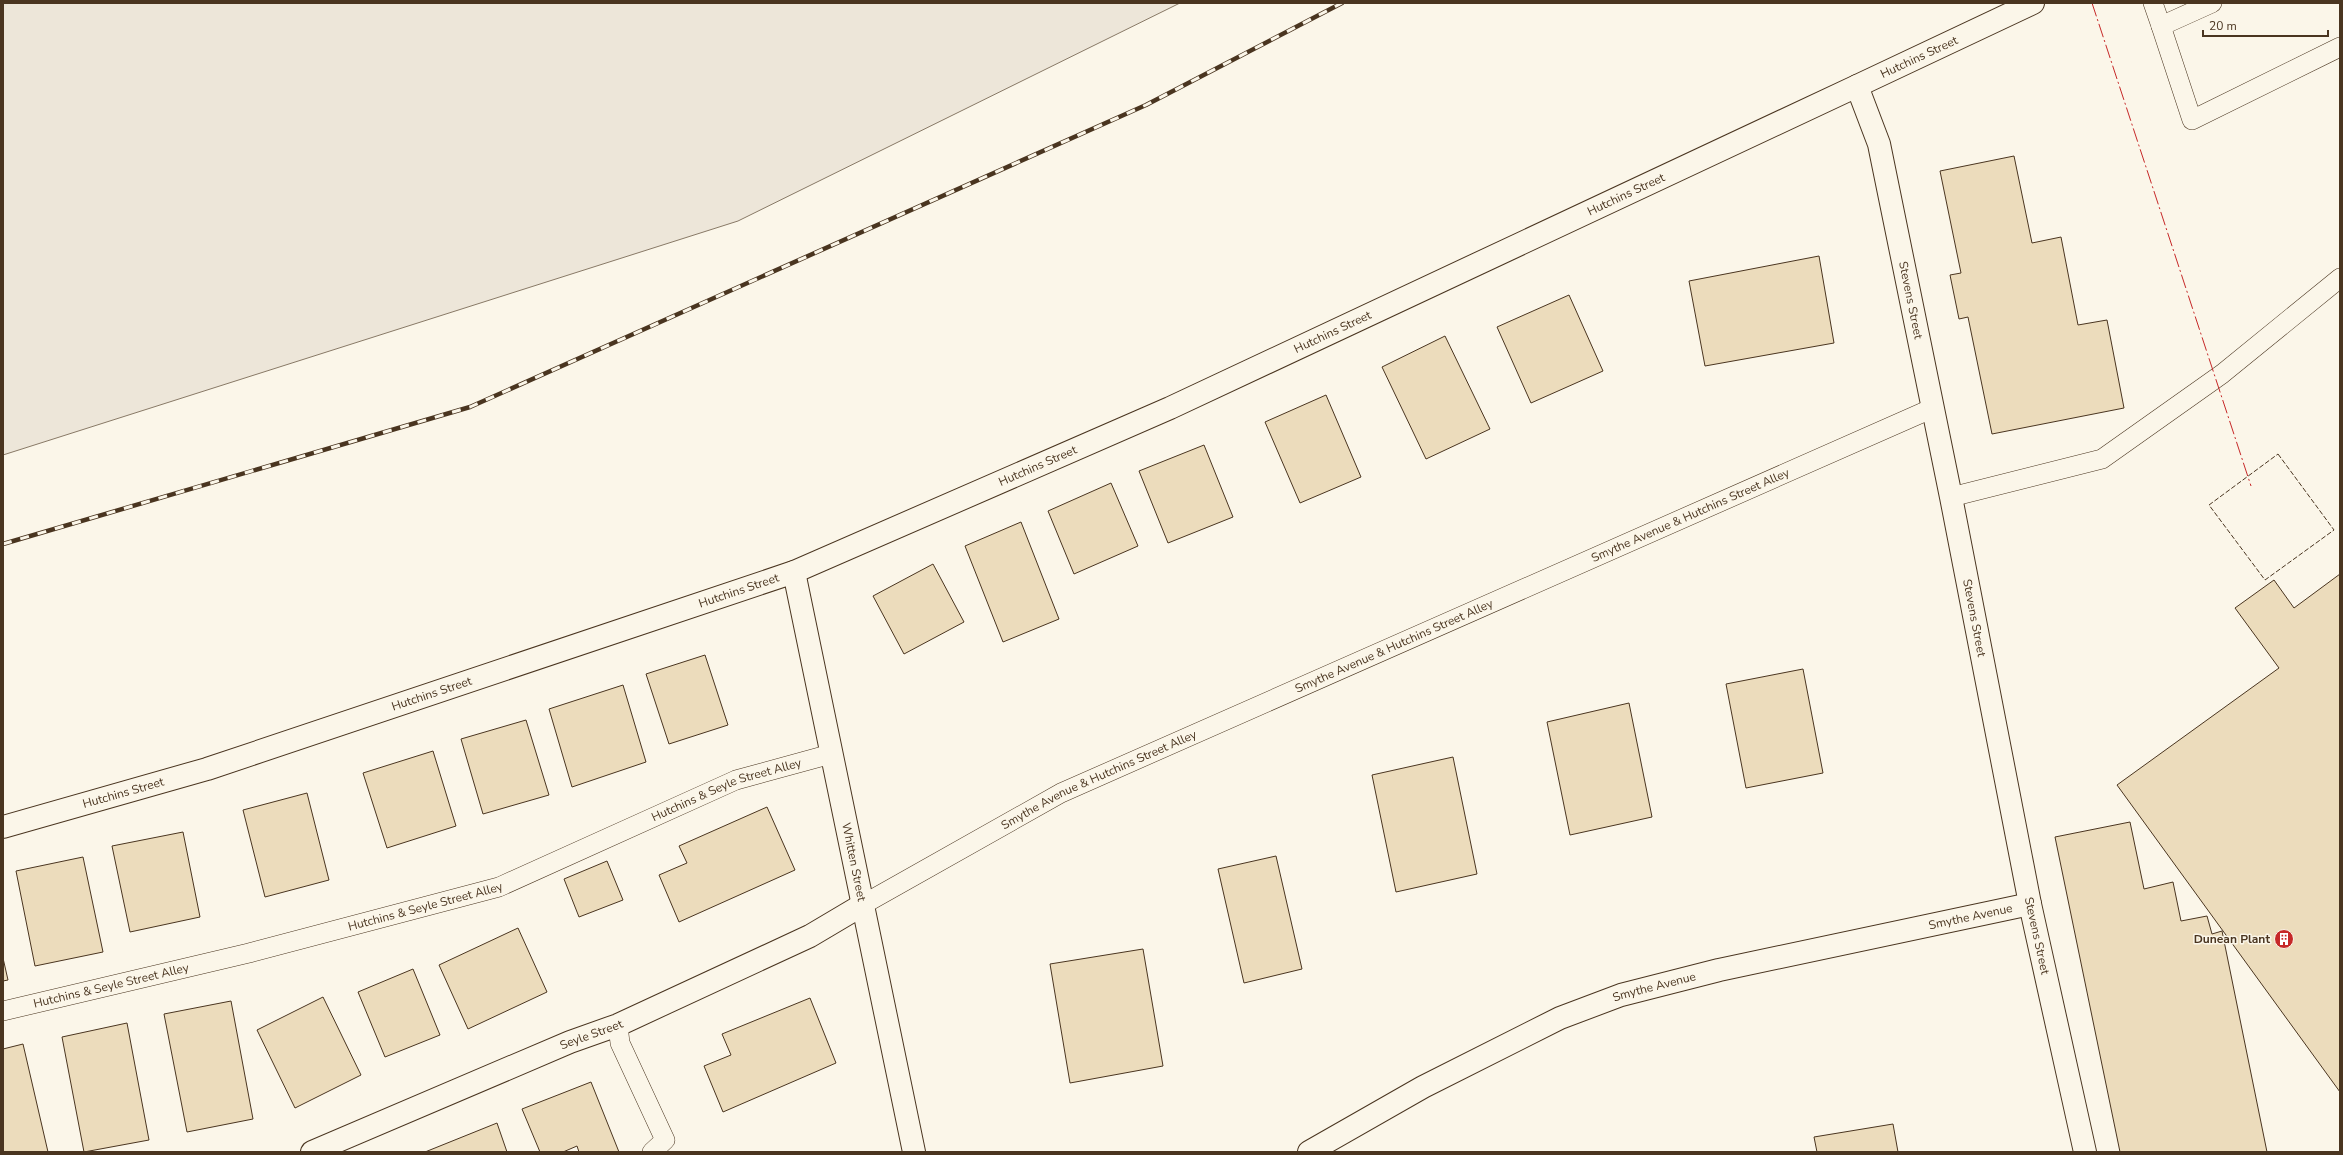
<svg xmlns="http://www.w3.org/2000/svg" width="2343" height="1155" font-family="'Nunito Sans',sans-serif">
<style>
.green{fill:#ede6d9;stroke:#887966}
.building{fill:#ecdcbc;stroke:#4a3520}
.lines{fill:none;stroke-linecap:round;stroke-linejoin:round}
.lane-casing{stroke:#4a3520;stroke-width:20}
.street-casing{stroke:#4a3520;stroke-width:24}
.secondary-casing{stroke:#4a3520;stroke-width:24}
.lane{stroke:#fbf6e9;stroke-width:19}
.street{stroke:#fbf6e9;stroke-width:22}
.secondary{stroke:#fbf6e9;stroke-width:22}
.rail-casing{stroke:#4a3520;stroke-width:4.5}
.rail{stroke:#fbf6e9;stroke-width:3;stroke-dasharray:9;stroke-linecap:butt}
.fence{stroke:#4a3520;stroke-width:1;stroke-dasharray:5 2;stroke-linecap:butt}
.power{stroke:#c62828;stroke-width:1;stroke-dasharray:14 3 2 3;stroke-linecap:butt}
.labels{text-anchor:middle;stroke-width:3;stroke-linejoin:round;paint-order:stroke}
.street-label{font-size:12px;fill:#4a3520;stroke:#fbf6e9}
.poi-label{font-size:12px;font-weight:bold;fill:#4a3520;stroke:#fbf6e9;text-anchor:end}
</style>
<rect width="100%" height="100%" fill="#fbf6e9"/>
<!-- green -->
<path class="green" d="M3,3h1177l-442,218 -735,234z"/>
<!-- building -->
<path class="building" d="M2014,156l18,87 29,-6 17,88 29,-5 17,88 -132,26 -24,-117 -9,2 -9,-44 11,-2 -21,-102z
M1819,256l15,87 -129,23 -16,-85z
M1569,295l34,76 -72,32 -34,-76z
M1445,336l45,93 -64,30 -44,-92z
M1326,395l35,82 -61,26 -35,-81z
M1204,445l29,72 -65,26 -29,-72z
M1111,483l27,63 -64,28 -26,-63z
M1021,522l38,97 -56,23 -38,-96z
M933,564l31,58 -60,32 -31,-58z
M2340,574v518l-223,-307 162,-117 -44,-60 39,-28 20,28z
M705,655l23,70 -59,19 -23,-70z
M1803,669l20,104 -77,15 -20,-104z
M623,685l23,77 -74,25 -23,-78z
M1629,703l23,114 -82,18 -23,-113z
M526,720l23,75 -66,19 -22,-75z
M433,751l23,75 -69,22 -24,-75z
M1453,757l24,117 -81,18 -24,-117z
M307,793l22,87 -64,17 -22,-87z
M767,807l28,63 -116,52 -20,-47 28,-12 -8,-17z
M2130,822l14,67 29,-7 8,39 26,-5 5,18 10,-3 45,221h-147l-65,-315z
M183,832l17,85 -70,15 -18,-86z
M1276,856l26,113 -58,14 -26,-114z
M83,857l20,95 -68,14 -19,-95z
M607,861l16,39 -44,17 -15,-38z
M518,928l29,64 -79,37 -29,-64z
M1143,949l20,117 -93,17 -20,-119z
M3,958l5,22 -5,1z
M413,969l27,66 -55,22 -27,-65z
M323,997l38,78 -66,33 -38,-78z
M810,998l26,65 -113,49 -19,-46 27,-11 -9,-21z
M231,1001l22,118 -66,13 -23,-118z
M127,1023l22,117 -65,12 -22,-115z
M23,1044l25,108h-45v-103z
M591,1082l28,70h-40l-2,-6 -14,6h-23l-18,-43z
M497,1123l10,29h-82z
M1893,1124l5,28h-81l-3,-15z"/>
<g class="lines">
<!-- lane casing -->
<g class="lane-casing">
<g id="lane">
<path d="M2153,3l8,23"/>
<path d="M2212,3l-51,23 31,94 148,-73"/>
<path d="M1951,497l151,-38 120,-85 118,-96"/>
<path id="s1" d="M864,904l197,-111 872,-385"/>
<path id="s2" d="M3,1011l246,-58 250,-66 237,-107 95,-26"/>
<path d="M618,1025l2,18 45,97 -13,12"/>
</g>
</g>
<!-- street casing -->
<g class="street-casing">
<g id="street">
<path id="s3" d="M794,572l120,580"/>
<path id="s4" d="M3,827l204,-58 587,-197 376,-164 687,-322"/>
<path id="s5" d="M312,1152l258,-110 48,-17 192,-89 54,-32"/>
<path id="s6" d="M1309,1152l114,-65 137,-69 61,-23 98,-25 311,-66"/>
</g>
</g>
<!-- secondary casing -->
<g class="secondary-casing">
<g id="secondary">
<path id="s7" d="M2033,3l-176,83 22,58 72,353 79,407 55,248"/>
</g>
</g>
<!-- lane -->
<use href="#lane" class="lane"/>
<!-- street -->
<use href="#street" class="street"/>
<!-- secondary -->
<use href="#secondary" class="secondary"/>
<!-- rail casing -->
<g class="rail-casing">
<path id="rail" d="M3,544l467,-137 676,-302 196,-102"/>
</g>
<!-- rail -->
<use href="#rail" class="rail"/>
<!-- fence -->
<path class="fence" d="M2278,454l56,76 -69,50 -56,-75z"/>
<!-- power -->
<path class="power" d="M2092,3l159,483"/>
</g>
<!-- icons -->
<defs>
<g id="building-disc" transform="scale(1)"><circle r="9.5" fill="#c62828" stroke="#fbf6e9"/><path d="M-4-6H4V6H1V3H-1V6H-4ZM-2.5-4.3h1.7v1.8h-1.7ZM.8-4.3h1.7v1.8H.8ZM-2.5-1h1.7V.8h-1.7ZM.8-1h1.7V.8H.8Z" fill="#fff"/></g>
</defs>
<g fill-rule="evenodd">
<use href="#building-disc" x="2284" y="939"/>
</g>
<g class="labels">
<!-- street labels -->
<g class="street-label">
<text transform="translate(1919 57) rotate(-25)" y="4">Hutchins Street</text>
<text dy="4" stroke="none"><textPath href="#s4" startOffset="1745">Hutchins Street</textPath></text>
<text dy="4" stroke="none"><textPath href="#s7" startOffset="416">Stevens Street</textPath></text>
<text dy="4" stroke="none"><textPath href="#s4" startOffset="1421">Hutchins Street</textPath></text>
<text dy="4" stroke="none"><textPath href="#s4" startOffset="1097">Hutchins Street</textPath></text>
<text dy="4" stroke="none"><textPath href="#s1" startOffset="914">Smythe Avenue &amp; Hutchins Street Alley</textPath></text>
<text dy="4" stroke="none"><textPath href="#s4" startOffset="773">Hutchins Street</textPath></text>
<text dy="4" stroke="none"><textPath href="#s7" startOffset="740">Stevens Street</textPath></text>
<text dy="4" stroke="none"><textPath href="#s1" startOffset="590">Smythe Avenue &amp; Hutchins Street Alley</textPath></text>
<text dy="4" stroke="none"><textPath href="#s4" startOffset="449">Hutchins Street</textPath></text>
<text dy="4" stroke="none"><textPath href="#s1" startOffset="266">Smythe Avenue &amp; Hutchins Street Alley</textPath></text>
<text dy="4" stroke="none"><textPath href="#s2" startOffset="759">Hutchins &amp; Seyle Street Alley</textPath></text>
<text dy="4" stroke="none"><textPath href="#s4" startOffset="125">Hutchins Street</textPath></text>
<text dy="4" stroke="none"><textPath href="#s3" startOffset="296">Whitten Street</textPath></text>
<text dy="4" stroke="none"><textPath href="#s2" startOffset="435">Hutchins &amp; Seyle Street Alley</textPath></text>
<text dy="4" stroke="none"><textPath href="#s6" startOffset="708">Smythe Avenue</textPath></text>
<text dy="4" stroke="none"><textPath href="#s7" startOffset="1064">Stevens Street</textPath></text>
<text dy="4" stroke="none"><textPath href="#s2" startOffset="111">Hutchins &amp; Seyle Street Alley</textPath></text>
<text dy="4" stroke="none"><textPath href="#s6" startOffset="384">Smythe Avenue</textPath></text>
<text dy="4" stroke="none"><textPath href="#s5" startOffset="303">Seyle Street</textPath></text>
</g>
<!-- poi labels -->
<g class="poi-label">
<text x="2270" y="943">Dunean Plant</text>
</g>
</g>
<!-- border -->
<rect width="2343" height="1155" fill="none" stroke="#4a3520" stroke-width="8"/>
<!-- scale -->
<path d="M2203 30v6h125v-6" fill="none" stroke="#4a3520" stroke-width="2"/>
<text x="2209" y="30" font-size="12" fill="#4a3520" stroke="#fbf6e9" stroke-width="3" paint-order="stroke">20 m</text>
</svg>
